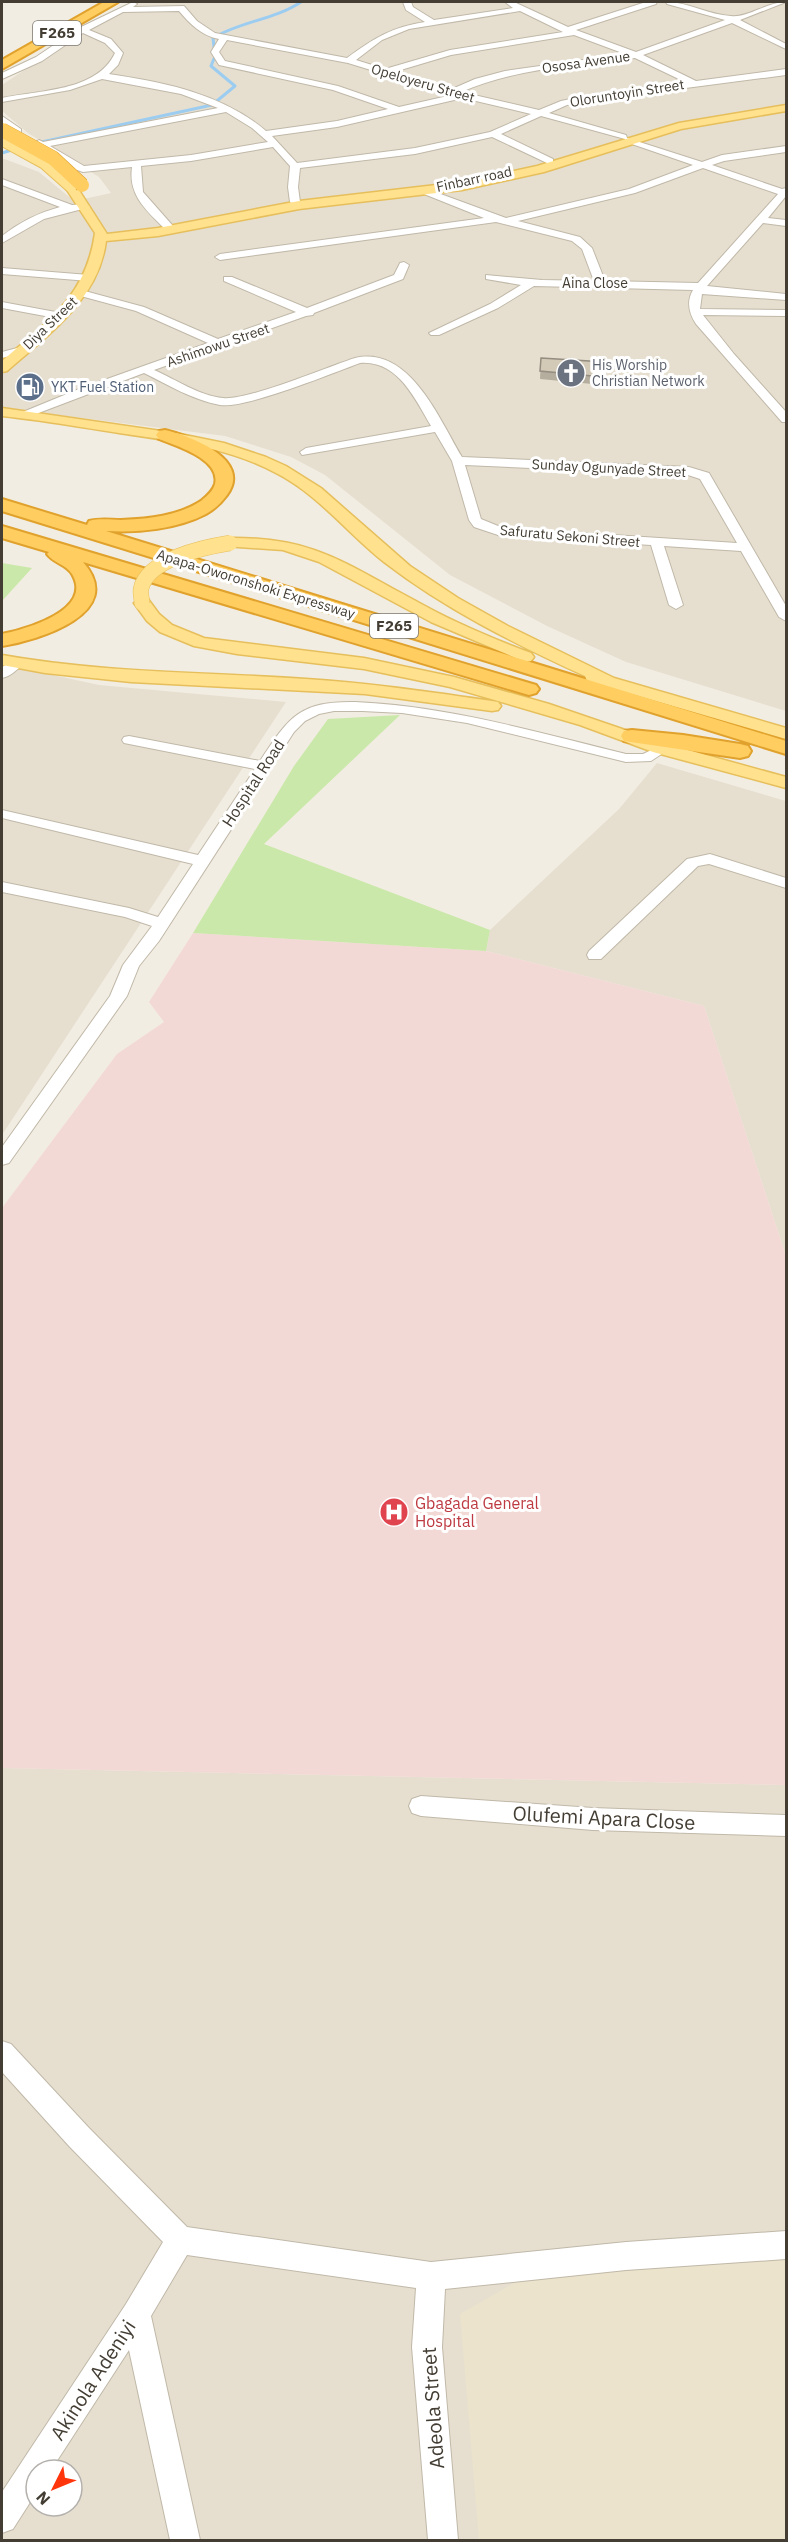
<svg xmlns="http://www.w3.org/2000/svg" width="788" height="2542" font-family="'IBM Plex Sans',sans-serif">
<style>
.residential{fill:#e6dfd0;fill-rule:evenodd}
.education{fill:#ebe3cb}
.medical{fill:#f3d9d5}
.green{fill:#cae8a9}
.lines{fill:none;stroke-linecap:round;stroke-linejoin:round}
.stream{stroke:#9ccdf1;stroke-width:3}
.minor-casing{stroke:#c0b8a8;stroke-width:2}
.major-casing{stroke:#e6bf5c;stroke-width:3}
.highway-casing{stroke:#e0a22d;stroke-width:4}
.minor{fill:#fff;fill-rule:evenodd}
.major{fill:#ffe18e;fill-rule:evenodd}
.highway{fill:#ffcd60;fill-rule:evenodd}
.major-bridge-far1-casing{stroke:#e6bf5c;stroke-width:13;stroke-linecap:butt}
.major-bridge-casing{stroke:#e6bf5c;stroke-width:16;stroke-linecap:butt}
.highway-bridge-casing{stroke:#e0a22d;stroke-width:15;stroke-linecap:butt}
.major-bridge-far1{stroke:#ffe18e;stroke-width:11}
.major-bridge{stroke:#ffe18e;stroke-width:15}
.highway-bridge{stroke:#ffcd60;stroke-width:14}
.wall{fill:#b5ad9d}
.building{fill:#d3c9b7;stroke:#948d80;stroke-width:1.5}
.labels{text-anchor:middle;stroke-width:6;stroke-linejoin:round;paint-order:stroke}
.far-street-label{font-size:14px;fill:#433d33;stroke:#fff}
.far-worship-label{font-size:14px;fill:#5b616d;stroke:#fff;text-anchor:start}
.far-service-label{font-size:14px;fill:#4e5e75;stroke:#fff;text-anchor:start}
.shield{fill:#fff;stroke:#7b7770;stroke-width:1.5}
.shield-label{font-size:15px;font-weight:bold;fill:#433d33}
.street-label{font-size:16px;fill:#433d33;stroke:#fff}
.health-label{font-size:16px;fill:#be3a42;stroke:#fff;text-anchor:start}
.near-street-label{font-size:20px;fill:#433d33;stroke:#fff}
</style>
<rect width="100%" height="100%" fill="#f2ede2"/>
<!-- residential -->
<path class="residential" d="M140,2h646v709l-160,-49 -79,-36 -97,-51 -125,-100 -34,-18 -66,-21 -223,-28v-250l37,14 35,29 37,-8 -12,-16 -71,-44 -26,-22v-26l76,-51z
M2,658l37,14 60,13 187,17 -284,433z
M657,763l129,38v455l-82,-250 -218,-55 4,-21 129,-121z
M2,1768l784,17v755h-784zM36,2470h36v36h-36z"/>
<!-- education -->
<path class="education" d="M786,2255v285h-307l-19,-226 70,-40z"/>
<!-- medical -->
<path class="medical" d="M193,933l293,18 218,55 82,250v529l-784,-17v-560l115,-154 47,-32 -15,-20z"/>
<!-- green -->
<path class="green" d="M2,563l30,5 -30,33z
M400,715l-136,129 226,86 -4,21 -293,-18 101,-167 34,-47z"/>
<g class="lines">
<!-- stream -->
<path class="stream" d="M37,143l175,-38 23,-19 -24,-20 4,-10 -2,-18c28,-17 61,-18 88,-36
M2,153l13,-4"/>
<!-- minor casing -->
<g class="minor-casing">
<path id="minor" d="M133,2l4,2 -4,3 51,-1 13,15 18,12 132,25c27,-20 45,-31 78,-36l-19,-12 -3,-8h8l2,5 21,13 79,-12 -8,-6h9l54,25 78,-25h11l-1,2 -80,26 60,22 89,-32 -58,-16 -1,-2c23,0 43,13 65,14 16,2 36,-14 55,-14l-46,18 46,24v5l-54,-26 -89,32 53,26 90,-12v6l-192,25 -27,5 -18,8 77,22 1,3 75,24 20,-7 64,-9v6l-62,9 -12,4 70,24 4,-1v8l-18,22 18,2v6l-23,-3 -56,63 79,8v6l-84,-6 -2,15 86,1v6l-83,-1 31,39 52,58v10h-4l-86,-98c-7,-11 -10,-22 -3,-34l-159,-4 -36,22 -59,27h-8l-2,-2 61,-29 31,-19 -35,-6v-4l56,5 52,1 -12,-32 -10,-8 -76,-19 -276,38 -5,-3 5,-3 264,-36 -60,-24v-4l3,-1 79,29 123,-29 64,-24 -67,-23 -1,-3 -84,-23 -40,18 52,25v4h-6l-55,-26 -77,17 -115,14 -2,19 2,15 -5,3 -5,-3 -2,-15 2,-21 -17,-19 -82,14 -50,5 2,26 30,34 -5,3 -4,-1c-18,-18 -36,-33 -32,-61l-49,5 -12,-4 -33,-21 -4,-4 5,-3 4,2 175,-34 -37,-14 -79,-15 -32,11 -68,12v-4c36,-8 95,-6 113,-45l-10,-10 -22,-10 -41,28 -40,18v-6l34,-16 43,-29zM179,11c11,13 23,25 40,28l-8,13 8,13 114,25 55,19 -51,12 -71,10c-43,-37 -102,-49 -157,-57l9,-9 5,-12 -12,-14 -22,-9 34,-18zM520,11l43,21 -113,18 -65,19 -29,-9 26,-20 27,-11zM574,35l51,19 -120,17 -30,8 -23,10 -58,-17 57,-17zM227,40l121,23 104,32 -53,12 -61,-21 -113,-25 -6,-9zM635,58l50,24 -91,12 -33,7 -22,9 -78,-18c54,-24 116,-26 174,-34zM463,98l68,16 -41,18 -75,16 -118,15 -25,-27 65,-9zM226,112l26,16 16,14 -77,13 -107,11 -34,-20zM703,168l75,26 -80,89 -93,-2 -13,-33 -12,-11 -62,-16 117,-28z
M2,116l19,13v4h-6l-13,-10z
M2,179l70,26 13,-1 5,3 -46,12 -42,24v-7c18,-14 36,-23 58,-29l-58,-22z
M404,262l5,3 -6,14 -89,34 -1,2 -7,1 -152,54c21,9 46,26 69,28 24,3 104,-31 132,-40 55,-13 85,63 107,99l227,10 20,6 77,133v15l-7,-4 -38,-66 -77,-5 19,59 -7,4 -7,-4 -18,-60 -150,-9 -27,-9 -5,-7 -17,-59 -17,-29 -133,23 -2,-3 6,-4 125,-22c-16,-27 -33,-66 -71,-63 -27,10 -115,46 -140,42 -27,-5 -52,-20 -76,-32l-116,44h-8l-2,-3 61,-25 129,-46 -72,-32 -59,-16v-4l4,-1 63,17 74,32 78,-27 -72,-31v-4h8l75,31 87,-33 6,-12zM465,465l223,10 12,4 37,64 -234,-15 -22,-9z
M2,268l87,7 5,3 -5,3 -87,-7z
M2,302l59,11 5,3 -5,3 -59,-11z
M21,347l6,3 -2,2 -23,6v-6z
M16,659l5,1 2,3c-5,7 -14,14 -21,15v-11z
M355,702c93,4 181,30 271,52h17l19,-9 7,4 -18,12 -25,1 -159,-39 -65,-10 -40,-2h-28l-15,3 -14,7 -11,11 -135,209 -20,25 -12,30 -118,167 -7,2v-18l108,-151 13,-31 29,-39 -27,-9 -123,-25v-10l127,26 29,9 35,-53 -191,-46v-8l196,45 57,-86 -126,-25 -5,-1 -2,-3 2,-3 5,-1 131,25c29,-44 39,-60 95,-59z
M710,854l76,24v10l-77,-24 -11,2 -97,93h-12l-2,-4 2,-4 98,-92z
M421,1796l172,12 193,7v21l-193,-6 -172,-14 -9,-3 -3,-7 3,-7z
M2,2041l9,3 78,84 98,99 244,35 195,-20 160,-11v28l-160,11 -181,19 -3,58 16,193h-30l-16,-193 4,-59 -229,-33 -36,61 49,224h-30l-41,-190 -78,120h-15v23l-23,36 -11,4v-41l124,-188 37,-62 -94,-96 -67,-74z"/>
</g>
<!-- major casing -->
<g class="major-casing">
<path id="major" d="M786,105v6l-105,18 -137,43 -82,18 -163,19 -141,27 -52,5c-7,58 -58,94 -99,130l-5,1v-11c45,-39 84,-64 93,-128l-30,-46 2,-3h8l32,50 51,-6 141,-27 163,-19 75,-16 142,-43z
M2,408l173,25 49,10 42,14 20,9 35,22 89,78 48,32 50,28 106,52 172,50v11l-199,-58 -2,-5c-70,-32 -140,-67 -201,-114 -37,-29 -65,-67 -108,-89 -48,-26 -104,-32 -157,-40 -39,-6 -78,-13 -117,-17z
M230,538c83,-1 114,25 184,62 37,21 77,38 117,53l3,4 -3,4 -6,1 -94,-40 -112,-60 -36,-12 -59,-4 -2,-3z
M142,598l6,1 11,15 13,11 32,13 160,20 90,19 95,27 117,40 120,33v11l-133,-36 -73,-27 -130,-38 -86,-18 -127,-15 -43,-8 -34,-14 -13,-11 -13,-18z
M2,655c101,18 202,17 304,24 63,4 124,13 186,22l6,1 3,4 -3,4 -6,1 -127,-17 -234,-12 -86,-9 -43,-8z"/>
</g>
<!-- highway casing -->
<g class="highway-casing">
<path id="highway" d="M104,2h14l-116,67v-9z
M165,430c26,6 88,30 62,65 -6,8 -12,14 -21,19 -29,15 -67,19 -100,17l680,210v13l-784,-243v-12l85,26 2,-4c11,-3 22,-1 32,-1 27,-1 57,-4 80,-19 6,-5 12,-10 14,-17 6,-25 -39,-38 -56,-45l-3,-4 3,-4z
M2,526l534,159 3,4 -3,4 -7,2 -7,-2 -439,-131c45,51 -44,78 -81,84v-12c24,-5 92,-24 70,-60 -6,-10 -19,-11 -25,-20l2,-2 -47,-14z
M632,730l51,5 57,9 8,2 3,5 -3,5 -8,2 -116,-17 -3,-5 3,-5z"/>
</g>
<!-- minor -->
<use href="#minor" class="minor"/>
<!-- major -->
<use href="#major" class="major"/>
<!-- highway -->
<use href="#highway" class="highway"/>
<!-- major-bridge-far1 casing -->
<g class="major-bridge-far1-casing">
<path id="major-bridge-far1" d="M2,140l42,23 27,24"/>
</g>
<!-- major-bridge casing -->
<g class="major-bridge-casing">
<path id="major-bridge" d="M142,603c0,-4 -2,-10 -1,-14 6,-30 64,-42 89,-46"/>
</g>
<!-- highway-bridge casing -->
<g class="highway-bridge-casing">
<path id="highway-bridge" d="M2,130l51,28 29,27"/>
</g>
<!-- major-bridge-far1 -->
<use href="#major-bridge-far1" class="major-bridge-far1"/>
<!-- major-bridge -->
<use href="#major-bridge" class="major-bridge"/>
<!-- highway-bridge -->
<use href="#highway-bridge" class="highway-bridge"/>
</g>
<!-- wall -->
<path class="wall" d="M541,358l64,4 -2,23 -63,-6z"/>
<!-- building -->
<path class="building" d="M541,358l64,4 -2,15 -63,-6z"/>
<!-- icons -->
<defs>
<g id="church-disc" transform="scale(1.5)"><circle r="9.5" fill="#6b7280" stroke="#fff"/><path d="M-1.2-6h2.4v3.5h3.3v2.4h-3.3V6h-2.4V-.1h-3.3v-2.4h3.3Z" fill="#fff"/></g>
<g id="fuel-disc" transform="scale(1.5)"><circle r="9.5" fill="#5c6f8a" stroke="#fff"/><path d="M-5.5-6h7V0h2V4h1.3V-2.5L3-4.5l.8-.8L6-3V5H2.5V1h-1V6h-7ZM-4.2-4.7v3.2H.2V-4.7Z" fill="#fff"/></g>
<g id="hospital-disc" transform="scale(1.5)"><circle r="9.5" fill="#e0444e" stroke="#fff"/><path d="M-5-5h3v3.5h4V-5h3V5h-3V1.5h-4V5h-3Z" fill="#fff"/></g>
</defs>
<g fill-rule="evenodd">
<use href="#church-disc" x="571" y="373"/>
<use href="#fuel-disc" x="30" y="387"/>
<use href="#hospital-disc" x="394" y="1512"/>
</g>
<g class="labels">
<!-- far-street labels -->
<g class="far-street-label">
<text transform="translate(586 62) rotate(-8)" y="5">Ososa Avenue</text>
<text transform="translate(423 83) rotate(16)" y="5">Opeloyeru Street</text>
<text transform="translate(627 93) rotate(-9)" y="5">Oloruntoyin Street</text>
<text transform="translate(474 179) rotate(-12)" y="5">Finbarr road</text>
<text x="595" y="288">Aina Close</text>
<text transform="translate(50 323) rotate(-44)" y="5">Diya Street</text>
<text transform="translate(218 345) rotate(-19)" y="5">Ashimowu Street</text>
<text transform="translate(609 468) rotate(3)" y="5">Sunday Ogunyade Street</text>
<text transform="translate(570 536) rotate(5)" y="5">Safuratu Sekoni Street</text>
<text transform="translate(256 584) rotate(17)" y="5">Apapa-Oworonshoki Expressway</text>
</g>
<!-- far-worship labels -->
<g class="far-worship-label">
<text x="592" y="370">His Worship<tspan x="592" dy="16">Christian Network</tspan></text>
</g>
<!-- far-service labels -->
<g class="far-service-label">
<text x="51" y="392">YKT Fuel Station</text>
</g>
<!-- shield labels -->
<g class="shield">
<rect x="33" y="21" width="48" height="24" rx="4.5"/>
<rect x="370" y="614" width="48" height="24" rx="4.5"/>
</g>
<g class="shield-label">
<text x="57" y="38">F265</text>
<text x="394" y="631">F265</text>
</g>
<!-- street labels -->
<g class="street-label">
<text transform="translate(253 783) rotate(-57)" y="6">Hospital Road</text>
</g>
<!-- health labels -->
<g class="health-label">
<text x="415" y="1509">Gbagada General<tspan x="415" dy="18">Hospital</tspan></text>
</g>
<!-- near-street labels -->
<g class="near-street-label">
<text transform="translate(604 1818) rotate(3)" y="7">Olufemi Apara Close</text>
<text transform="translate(93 2380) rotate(-57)" y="7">Akinola Adeniyi</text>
<text transform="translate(433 2408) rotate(-94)" y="7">Adeola Street</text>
</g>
</g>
<!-- border -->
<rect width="788" height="2542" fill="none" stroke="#433d33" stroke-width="6"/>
<!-- north arrow -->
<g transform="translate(54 2488) rotate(227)"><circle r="28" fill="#ffffff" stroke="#b4b1ad" stroke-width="1.5"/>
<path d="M0-4.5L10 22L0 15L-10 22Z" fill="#ff350c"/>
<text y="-9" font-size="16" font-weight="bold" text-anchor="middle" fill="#433d33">N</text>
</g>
</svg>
